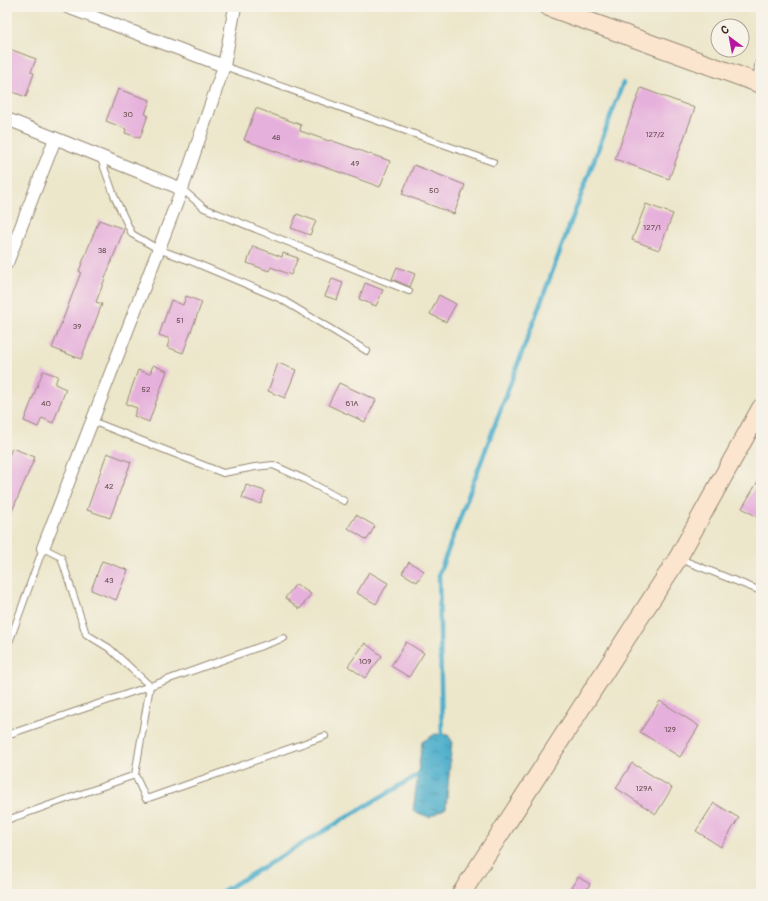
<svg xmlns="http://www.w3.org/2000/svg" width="768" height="901" font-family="Pangolin,sans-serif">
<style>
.water{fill:url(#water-ripples);stroke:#446c74}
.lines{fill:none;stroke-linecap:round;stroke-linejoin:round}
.stream{stroke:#4caecb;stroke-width:4.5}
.building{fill:#e6b0dc}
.lane-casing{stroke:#948874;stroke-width:8}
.street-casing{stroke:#948874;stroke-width:14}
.secondary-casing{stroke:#948874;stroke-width:20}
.lane{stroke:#fff;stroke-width:6}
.street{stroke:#fff;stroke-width:12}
.secondary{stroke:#fbe5cf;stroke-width:18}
.labels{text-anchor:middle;stroke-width:3;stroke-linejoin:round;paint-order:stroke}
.number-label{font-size:8px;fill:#664c4e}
</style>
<defs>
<pattern id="water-ripples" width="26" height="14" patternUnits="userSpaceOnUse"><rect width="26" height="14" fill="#4caecb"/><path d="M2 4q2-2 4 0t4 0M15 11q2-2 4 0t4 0" fill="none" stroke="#408ea4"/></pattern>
</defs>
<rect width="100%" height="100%" fill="#f7f3e8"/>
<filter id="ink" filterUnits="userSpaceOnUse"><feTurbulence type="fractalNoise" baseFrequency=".025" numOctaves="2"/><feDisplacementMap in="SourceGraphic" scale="8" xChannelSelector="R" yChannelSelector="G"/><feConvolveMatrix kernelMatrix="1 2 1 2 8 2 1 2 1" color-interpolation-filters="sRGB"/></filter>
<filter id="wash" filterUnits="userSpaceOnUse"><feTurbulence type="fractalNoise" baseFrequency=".012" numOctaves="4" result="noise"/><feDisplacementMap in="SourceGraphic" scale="16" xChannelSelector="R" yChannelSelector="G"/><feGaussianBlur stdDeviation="0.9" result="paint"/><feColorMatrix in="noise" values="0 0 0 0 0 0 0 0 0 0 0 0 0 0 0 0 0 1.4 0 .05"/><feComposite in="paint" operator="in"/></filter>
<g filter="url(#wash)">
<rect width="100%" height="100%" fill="#ece6ca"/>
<!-- water -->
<path class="water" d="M435,734l13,1 4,6 -6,67 -17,9 -16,-6 9,-69z"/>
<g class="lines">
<!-- stream -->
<path class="stream" d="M442,739l-3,-165 184,-491
M218,894l203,-121"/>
</g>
<g id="blocks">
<!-- building -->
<path class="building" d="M7,48l29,11 -5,13 3,1 -8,24 -16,-6 2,-4 -5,-2z
M641,88l54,20 -26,71 -54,-20z
M118,89l32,11 -5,14 3,1 -8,23 -15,-5 1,-4 -20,-8z
M256,108l45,17 -1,6 29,10 1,-1 60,21 -10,26 -80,-29v2l-56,-20z
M414,165l51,20 -11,29 -52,-20z
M646,204l27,10 -14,36 -27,-10z
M297,214l19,7 -6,14 -19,-7z
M99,220l25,9 -28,73 6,2 -21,55 -29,-11 29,-76 -2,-1z
M253,246l29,11 1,-4 15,5 -7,17 -20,-8 -2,4 -22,-8z
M397,267l18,7 -5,13 -18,-8z
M332,279l11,4 -6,17 -12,-4z
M365,283l18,7 -7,16 -17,-7z
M439,295l17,9 -10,18 -16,-8z
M186,296l16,6 -19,51 -16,-6 3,-8 -11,-4 12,-35 12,5z
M278,363l18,7 -11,28 -17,-7z
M153,365l14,6 -18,51 -15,-6 3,-8 -11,-4 12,-34 12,4z
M43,371l15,5 -3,8 11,5 -13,34 -11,-5 -4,9 -14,-6z
M339,383l37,17 -11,22 -37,-17z
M12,448l23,9 -28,66v-62z
M107,453l24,9 -21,56 -23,-8z
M761,476v43l-19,-11z
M246,485l19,6 -4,13 -19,-6z
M356,515l19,11 -8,14 -19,-12z
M102,561l26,9 -12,30 -25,-10z
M409,562l15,9 -7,11 -15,-9z
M369,572l19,11 -12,21 -19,-11z
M296,584l15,10 -11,15 -15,-11z
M406,642l18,11 -15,24 -18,-11z
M365,643l17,13 -17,22 -17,-12z
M660,701l39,25 -19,31 -40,-25z
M632,763l40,25 -16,26 -40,-26z
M714,803l25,15 -18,29 -25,-16z
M578,877l12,7 -6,10h-17z"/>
</g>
</g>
<g filter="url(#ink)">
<use href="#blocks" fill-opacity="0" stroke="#948874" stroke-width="1"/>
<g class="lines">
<!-- lane casing -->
<g class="lane-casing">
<path id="lane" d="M224,66l269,96
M100,156l15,42 17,36 26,15 35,13 88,37 86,52
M182,189l22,19 205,83
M92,421l131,52 32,-6 18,-2 31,14 40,22
M680,559l81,32
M7,641l3,-1 33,-92 18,9 25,77 23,14 41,38 -15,89
M7,735l143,-49 134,-48
M7,820l128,-45 11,24 179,-63"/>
</g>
<!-- street casing -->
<g class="street-casing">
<path id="street" d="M67,7l157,59
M760,84l1,-19
M7,119l175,70
M7,263l48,-124
M43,548l139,-359 42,-123 11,-59"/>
</g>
<!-- secondary casing -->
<g class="secondary-casing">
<path id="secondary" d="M549,7l212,77
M461,894l217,-336 83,-150"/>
</g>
<!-- lane -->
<use href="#lane" class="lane"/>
<!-- street -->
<use href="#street" class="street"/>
<!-- secondary -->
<use href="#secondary" class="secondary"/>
</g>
</g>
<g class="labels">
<!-- number labels -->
<g class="number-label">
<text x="128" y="117">30</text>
<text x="655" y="137">127/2</text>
<text x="276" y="140">48</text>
<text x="355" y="166">49</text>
<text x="434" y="193">50</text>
<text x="652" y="230">127/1</text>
<text x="102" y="253">38</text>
<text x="180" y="323">51</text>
<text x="77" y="329">39</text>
<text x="146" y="392">52</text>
<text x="46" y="406">40</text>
<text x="352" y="406">61А</text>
<text x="109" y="489">42</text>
<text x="109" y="583">43</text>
<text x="365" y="664">109</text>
<text x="670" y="732">129</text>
<text x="644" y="791">129А</text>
</g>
</g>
<!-- margin -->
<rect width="768" height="901" fill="none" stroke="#f7f3e8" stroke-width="24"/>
<!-- north arrow -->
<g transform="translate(730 38) rotate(328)"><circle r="19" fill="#f7f3e8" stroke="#aca397"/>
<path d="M0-3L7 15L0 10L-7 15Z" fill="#b5179e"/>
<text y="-6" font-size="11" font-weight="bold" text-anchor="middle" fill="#3b2a1e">С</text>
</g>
</svg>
